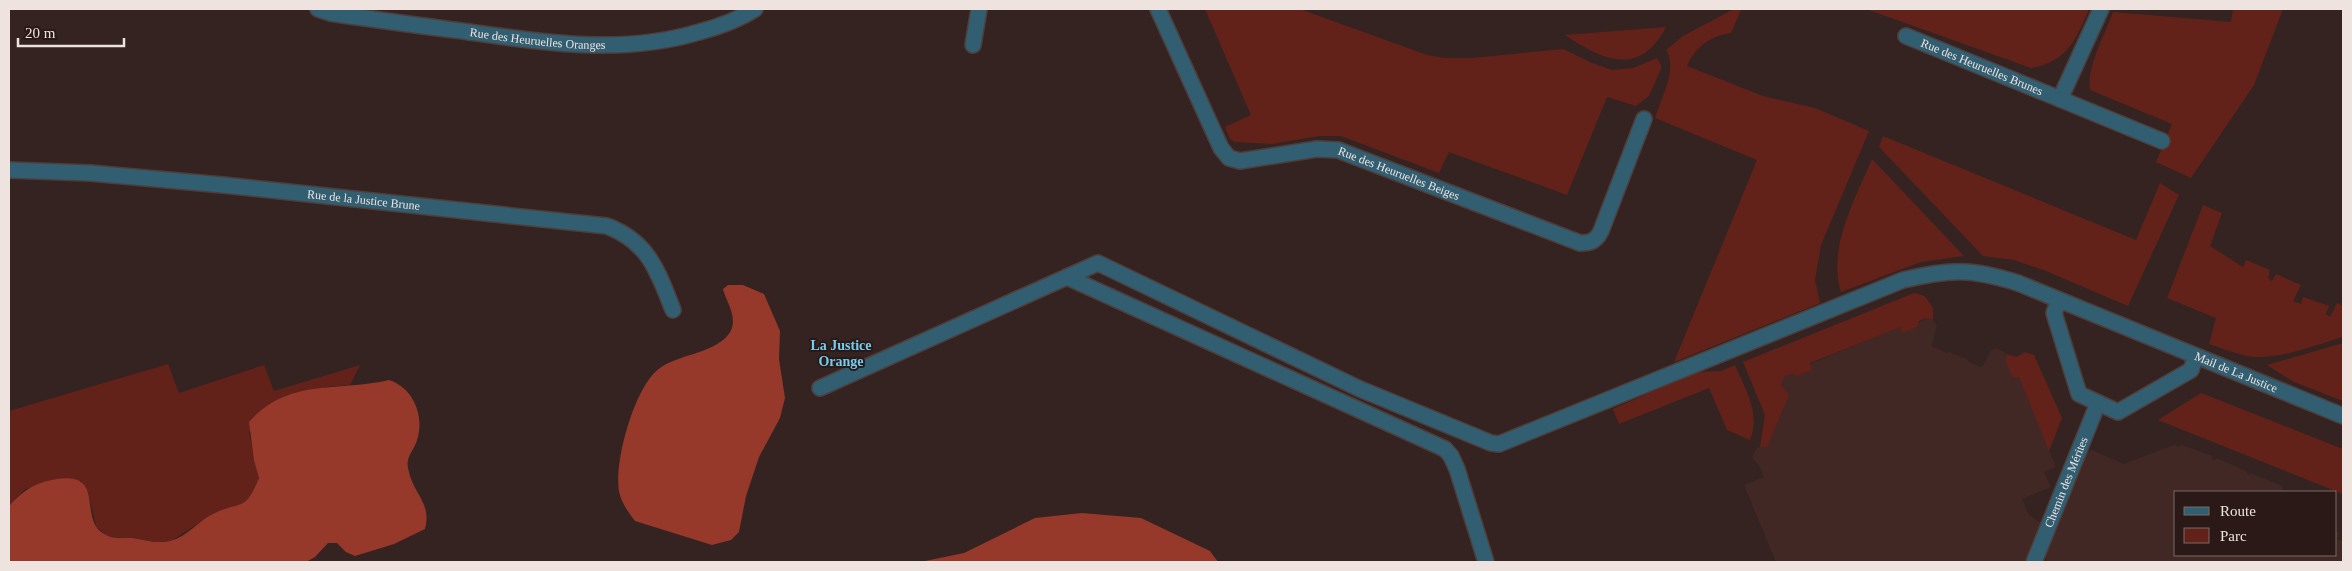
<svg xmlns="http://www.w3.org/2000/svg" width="2352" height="571" font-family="Georgia,serif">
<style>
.built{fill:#412824}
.green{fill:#632219}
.forest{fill:#96392b}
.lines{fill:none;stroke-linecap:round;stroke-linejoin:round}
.minor-casing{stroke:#4e3e3b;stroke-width:18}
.minor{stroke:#315f71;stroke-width:15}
.labels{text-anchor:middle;stroke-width:4;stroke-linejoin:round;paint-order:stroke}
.street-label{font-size:12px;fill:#efe3e0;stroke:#2a1916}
.neighbourhood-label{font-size:14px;font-weight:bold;fill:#72cdf0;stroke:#2a1916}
</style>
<rect width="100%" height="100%" fill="#342320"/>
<!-- built -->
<path class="built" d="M1927,318l6,2 4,5 -5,21 14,7 3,-1 18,7 2,3 11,5h2l9,-16 5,-3 11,6v8l6,16 6,-2 37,91 -12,5 7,15 -29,12 7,16 15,10 -16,37h-252l-32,-77 20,-8 -5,-12 -6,-6v-4l4,-7 6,-2 25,-51 -7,-10 4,-9 8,-2 4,2 15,-6 -2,-6 90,-38 2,6z
M2176,444l1,3 5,-2 30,11 1,5 4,-3 29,13 2,4 4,-1 30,12 2,6h-108v63h160v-24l3,2 -2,6 5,2 1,-3v24h-296l-4,-9 41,-100 8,-3 32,14z"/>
<!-- green -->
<path class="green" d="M1205,9h95l127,46 18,3h27l91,-9 29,14 20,7 21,-2 24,-10 4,7v4l-12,27 -13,10 -29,-9 -40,98 -118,-43 -10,21 -98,-37h-22l-47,8 -37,-2 -5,-3 -5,-12 26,-12z
M1734,9l7,1 -10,23c-21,3 -36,14 -44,33l76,30 52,12 54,23 -48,114 -6,35 5,23 -146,59 83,-202 -102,-42c6,-19 23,-50 11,-68l17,-14z
M1866,9h223c-13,31 -22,53 -58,59z
M2233,9h50l-29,76 -63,93 -35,-16 16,-38 -82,-34c-4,-22 16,-58 23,-78l118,10z
M1666,27c-26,50 -63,34 -101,8z
M1883,136l253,104 24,-57 19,12 -51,111 -82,-35 -32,-11 -31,-4 -104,-109z
M1872,159l92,97 -43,6 -80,30c-14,-43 14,-93 31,-133z
M2203,205l19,8 -12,33 33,21 3,-7 24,10 -2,8 4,3 4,-7 25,11 -8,16 8,3 2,-7 26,9 -3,8 4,3 7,-14 6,3v31c-27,8 -67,24 -96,19 -13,-3 -26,-8 -38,-12l7,-26 -49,-20z
M1914,293l11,3 8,12v12l-6,-2 -8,3 -2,6 -15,6 -2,-6 -90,36 2,7 -15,6 -5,-2 -7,2 -4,9 8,10 -22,52h-7l5,-32 -22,-53z
M2343,343v58l-49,-19 -27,-17z
M2025,352l9,3 28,63 -13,33 -30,-74 -6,1 -7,-16 1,-8 10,3z
M168,364l11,29 85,-28 10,26 86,-26 -10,20 -25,2 -76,45 10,46 -10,22 -11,7 -23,6 -44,28 -13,1 -52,-6 -10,-10 -8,-34 -7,-11 -56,8 -16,17v-95z
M1735,365c10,24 26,48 15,75l-23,-10 -18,-42 -90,36 -6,-15 84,-37 24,-1z
M2201,393l142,56v45l-185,-74z"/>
<!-- forest -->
<path class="forest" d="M728,285h15l21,9 16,37 -1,28 6,39 -5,20 -21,39 -13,39 -7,36 -8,8 -19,5 -77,-24c-7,-9 -14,-19 -16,-30 -5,-30 16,-106 41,-123 17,-13 54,-15 68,-33 12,-15 -1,-31 -5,-46z
M389,380c25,8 37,38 27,63 -4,10 -10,14 -8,25 5,27 24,34 17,61l-31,15 -39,12 -9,-4 -9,-9h-9l-13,14 -9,5h-297v-56c15,-16 25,-23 48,-27 51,-7 19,42 49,56 7,4 19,3 26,3 12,2 26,6 38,3 17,-4 29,-21 45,-28 28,-13 29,0 44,-35l-5,-18 -5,-38c38,-44 89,-30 140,-42z
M1082,513l59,5 69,33 8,11h-298l44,-9 71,-35z"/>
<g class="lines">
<!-- minor casing -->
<g class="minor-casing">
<g id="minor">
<path id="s1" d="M318,9l12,4c46,7 93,13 139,19 77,11 154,23 230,0 19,-5 39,-12 56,-23"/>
<path id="s2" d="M1158,9l63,139 8,10 11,3 77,-12 21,1 242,93c11,0 16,-2 21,-12l43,-112"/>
<path id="s3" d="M1906,36l154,63 41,-90"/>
<path d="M973,45l6,-36"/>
<path d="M2060,99l102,42"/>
<path id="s4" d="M9,170l81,3 133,12 384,41c42,16 51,46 66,84"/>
<path d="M1067,277l378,172 6,7 6,13 29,93"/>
<path d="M2059,300l-5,13 25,81 39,18 73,-42 5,-14"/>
<path id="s5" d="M820,388l278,-125 262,126 131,54 8,1 404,-164c47,-11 68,-12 115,3l325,133"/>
<path id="s6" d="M2034,562l64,-159"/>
</g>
</g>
<!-- minor -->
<use href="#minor" class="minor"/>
</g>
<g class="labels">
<!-- street labels -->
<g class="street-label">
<text dy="4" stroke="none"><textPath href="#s1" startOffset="222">Rue des Heuruelles Oranges</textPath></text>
<text dy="4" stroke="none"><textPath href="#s3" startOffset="82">Rue des Heuruelles Brunes</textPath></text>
<text dy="4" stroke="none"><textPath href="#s2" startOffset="341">Rue des Heuruelles Beiges</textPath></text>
<text dy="4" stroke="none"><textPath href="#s4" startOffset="356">Rue de la Justice Brune</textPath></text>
<text dy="4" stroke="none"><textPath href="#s5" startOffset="1534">Mail de La Justice</textPath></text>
<text dy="4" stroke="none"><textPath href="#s6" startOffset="86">Chemin des Mérites</textPath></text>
</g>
<!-- neighbourhood labels -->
<g class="neighbourhood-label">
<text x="841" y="350">La Justice<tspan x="841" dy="16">Orange</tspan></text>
</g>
</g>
<!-- border -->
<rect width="2352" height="571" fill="none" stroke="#efe3e0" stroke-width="20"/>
<!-- legend -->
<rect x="2174" y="491" width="162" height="65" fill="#2a1916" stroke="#796a67"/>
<rect x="2184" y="507" width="25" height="8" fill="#315f71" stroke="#796a67"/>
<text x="2220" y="516" font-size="15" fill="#efe3e0">Route</text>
<rect x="2184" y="528" width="25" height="15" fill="#632219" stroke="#796a67"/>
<text x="2220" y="541" font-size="15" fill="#efe3e0">Parc</text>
<!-- scale -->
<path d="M18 38v8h106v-8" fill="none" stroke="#efe3e0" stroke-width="2.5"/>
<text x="25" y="38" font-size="15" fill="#efe3e0" stroke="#2a1916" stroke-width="4" paint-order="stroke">20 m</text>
</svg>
